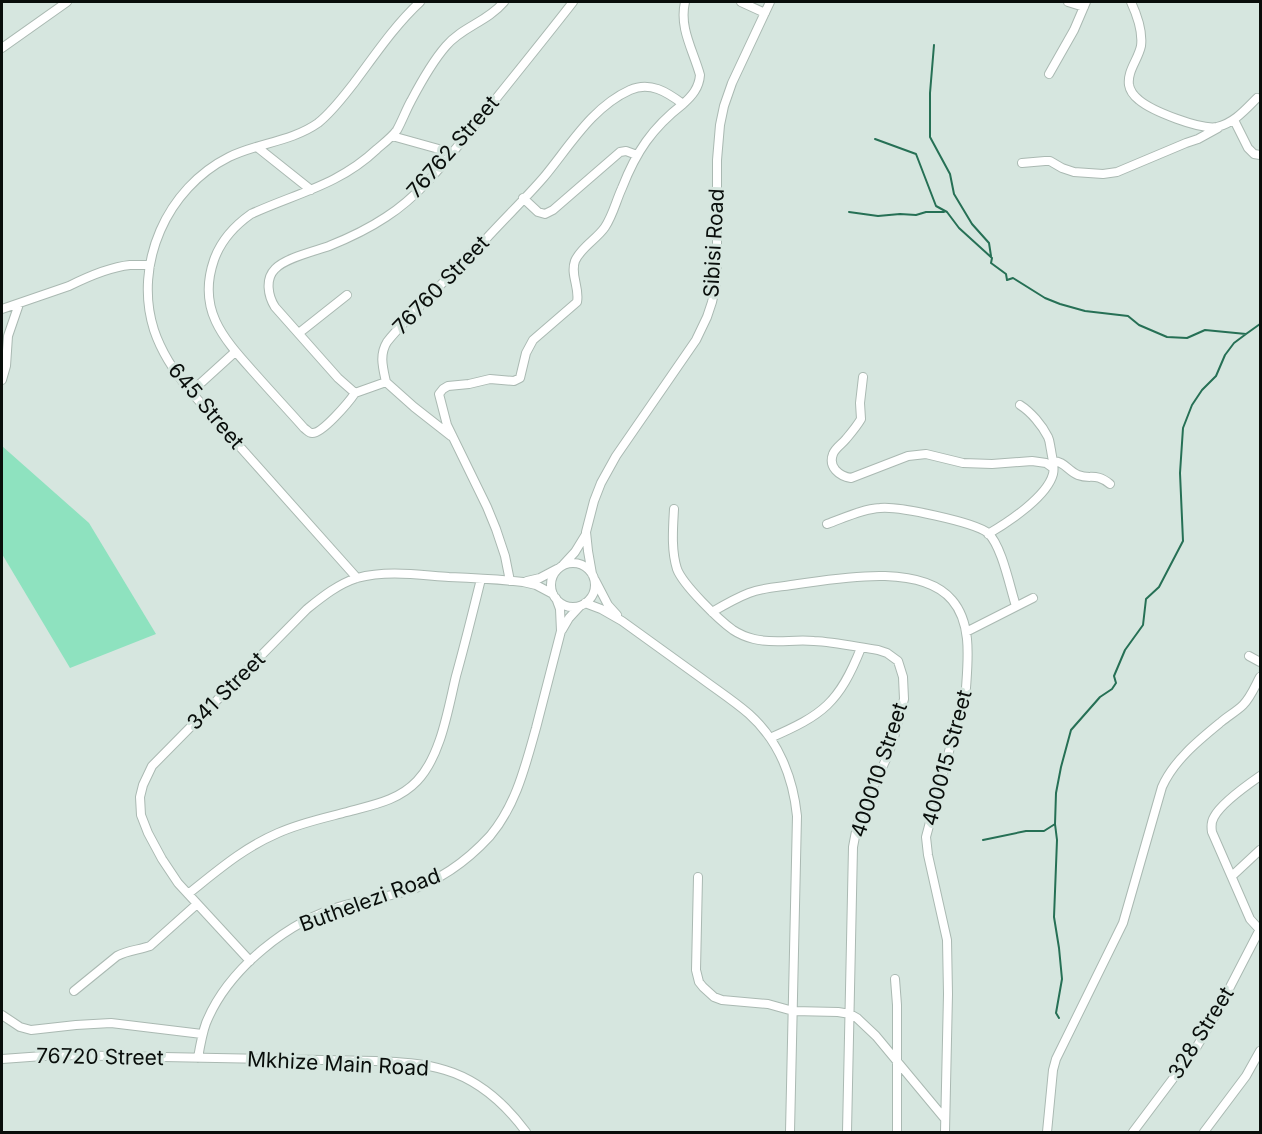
<svg xmlns="http://www.w3.org/2000/svg" width="1262" height="1134" font-family="Inter,sans-serif">
<style>
.green{fill:#8ee2bf}
.lines{fill:none;stroke-linecap:round;stroke-linejoin:round}
.stream{stroke:#267055;stroke-width:2}
.minor-casing{stroke:#aab9b2;stroke-width:10}
.minor{stroke:#fff;stroke-width:8}
.labels{text-anchor:middle;stroke-width:6;stroke-linejoin:round;paint-order:stroke}
.street-label{font-size:21px;fill:#090e0b;stroke:#d6e6df}
</style>
<rect width="100%" height="100%" fill="#d6e6df"/>
<!-- green -->
<path class="green" d="M2,446l87,77 67,111 -86,34 -68,-114z"/>
<g class="lines">
<!-- stream -->
<path class="stream" d="M934,45l-4,48v44l20,37 4,20 18,30 17,19 2,13
M875,139l41,15 20,52 11,6 12,16 33,30 -1,5 15,11 1,6 6,-2 32,20 15,6 25,7 43,5 11,9 28,12 20,1 18,-8 41,4 14,-10
M849,212l29,4 22,-2 16,1 10,-3h18
M2,626v1
M983,840l43,-9h18l11,-7
M1059,1018l-3,-5 6,-34 -3,-31 -5,-31 3,-77 -2,-16 1,-31 5,-26 10,-37 29,-33 12,-8 4,-6 -2,-7 11,-26 18,-25 3,-26 13,-12 24,-46 -3,-68 3,-45 9,-23 10,-15 14,-14 9,-21 9,-12 12,-9"/>
<!-- minor casing -->
<g class="minor-casing">
<path id="minor" d="M504,2c-17,20 -42,25 -58,44 -14,16 -25,36 -35,55 -5,9 -9,20 -14,29 -5,7 -13,13 -20,19 -38,36 -80,44 -126,65 -17,12 -30,26 -37,46 -18,52 12,81 44,117 15,17 31,34 46,51 3,2 5,5 8,5 10,1 37,-31 43,-40l-17,-15 -63,-71c-7,-11 -10,-28 0,-38 10,-11 40,-18 54,-23 20,-8 39,-17 57,-29 36,-23 61,-58 88,-91 33,-41 67,-83 99,-124
M741,2l24,11
M1068,2l16,5
M1131,2c6,13 12,29 10,44 -3,14 -14,25 -12,39 1,6 5,11 10,15 13,11 61,30 78,27 17,-4 28,-17 40,-29
M2,48l65,-46
M1049,74l25,-44 12,-28
M1234,120l14,28 6,6 6,1
M392,136l61,17
M257,147l54,43
M1022,163l23,-2h5l12,7 12,4 29,2 14,-2 69,-29 12,-4 20,-11
M523,198l15,14 7,2 8,-4 67,-58 6,-1 11,4
M2,309l67,-23c18,-9 41,-19 61,-21 6,0 13,0 20,0
M299,333l48,-38
M863,377l-3,26 1,16c-4,7 -10,14 -15,20 -4,5 -11,9 -13,15 -5,13 6,22 18,24l57,-22 18,-2 37,9 29,1 40,-3 14,2 7,5
M2,380l4,-14 2,-30 11,-32
M386,382c-3,-14 -7,-27 1,-40 10,-13 23,-25 34,-37 21,-22 43,-43 64,-65 19,-21 40,-41 59,-63 25,-30 48,-70 86,-87 20,-9 37,2 53,14 9,-8 16,-16 17,-29 -7,-25 -21,-47 -15,-73
M191,392l44,-40
M355,393l31,-11 28,25 37,29
M1053,461c11,0 15,10 25,14 13,5 17,-3 32,9
M674,509c-1,19 -3,41 3,60 6,16 42,51 56,61 6,4 13,7 21,9 19,5 40,0 60,2 21,1 43,6 64,9l9,3 11,8 5,16 1,22 -11,42 -6,16 -29,64 -5,26 -6,285
M827,524c17,-6 35,-15 53,-16 18,-2 94,14 108,25 14,13 22,55 28,73
M988,534c19,-11 59,-37 65,-60 2,-8 -1,-16 -2,-24 -1,-4 -1,-9 -3,-13 -6,-12 -17,-25 -28,-32
M551 585a22 22 0 1 1 44 0a22 22 0 1 1-44 0Z
M563,565l12,-13 11,-18
M592,574l-4,-23 -2,-19 8,-31 7,-18 15,-27 80,-116 11,-23 5,-15 4,-18 1,-18v-106l3,-35 4,-19 8,-23 38,-81
M357,578l-166,-186c-16,-19 -29,-38 -37,-62 -21,-66 13,-142 75,-173 28,-14 62,-15 89,-34 14,-11 25,-26 36,-40 21,-28 41,-58 66,-81
M595,580l13,25 9,10
M510,581l-5,-25 -9,-27 -9,-22 -40,-82 -8,-31 4,-5 5,-3 21,-2 21,-5 24,2 6,-3 6,-25 7,-13 44,-38c3,-14 -7,-27 -2,-41 6,-14 22,-22 30,-34 8,-12 11,-26 17,-39 14,-36 30,-60 61,-84
M527,581l13,-3 17,-9
M585,603l16,6 21,12c26,19 53,38 79,57 16,12 33,23 48,36 29,26 44,63 48,102l-7,316
M712,612c12,-7 24,-14 37,-19 15,-6 33,-6 49,-9 42,-6 123,-21 154,16 20,23 16,59 14,88l-40,149 2,18 19,85 1,54 -3,138
M562,630l7,-12 11,-12
M966,632l67,-34
M1249,656l11,6
M770,738c53,-23 69,-35 91,-90
M1232,876l28,-26
M698,877l-2,93 3,12 4,5 11,10 8,3 46,4 25,7 45,1 12,2 7,4 19,18 69,83
M188,894c29,-23 55,-46 90,-61 22,-10 46,-15 69,-21 25,-7 51,-11 70,-31 24,-25 31,-72 39,-105 9,-32 17,-65 25,-97
M1260,930l-10,-11 -38,-87c-1,-6 -1,-10 2,-15 7,-14 33,-32 46,-41
M250,961l-72,-78 -16,-24 -14,-26 -7,-18 -1,-18 3,-12 9,-19 155,-157c15,-12 31,-25 50,-31 30,-8 62,-3 92,-1 25,1 49,2 74,5l13,3 17,9
M895,979l2,26v127
M74,991l43,-35c11,-6 22,-6 33,-10l47,-42
M2,1015l18,12 11,3 45,-5 35,-2 91,11
M198,1058c2,-12 4,-24 8,-35 22,-54 83,-103 139,-118 20,-5 42,-8 62,-14 32,-10 60,-30 83,-55 26,-31 35,-69 46,-108 8,-32 17,-65 25,-97l-1,-22 -4,-11
M2,1059l55,-4 318,6c24,1 48,2 70,9 34,10 61,35 81,62
M1047,1132l6,-62 3,-11 67,-136 39,-136c12,-27 37,-47 59,-65 7,-6 16,-11 22,-17 8,-8 12,-19 17,-28
M1133,1132l63,-84 20,-34 44,-85
M1204,1132l42,-56 14,-25"/>
</g>
<!-- minor -->
<use href="#minor" class="minor"/>
</g>
<g class="labels">
<!-- street labels -->
<g class="street-label">
<text transform="translate(453 147) rotate(-49)" y="7">76762 Street</text>
<text transform="translate(714 243) rotate(-87)" y="7">Sibisi Road</text>
<text transform="translate(441 285) rotate(-46)" y="7">76760 Street</text>
<text transform="translate(206 406) rotate(50)" y="7">645 Street</text>
<text transform="translate(226 691) rotate(-45)" y="7">341 Street</text>
<text transform="translate(947 758) rotate(-75)" y="7">400015 Street</text>
<text transform="translate(879 770) rotate(-72)" y="7">400010 Street</text>
<text transform="translate(370 900) rotate(-20)" y="7">Buthelezi Road</text>
<text transform="translate(1201 1033) rotate(-58)" y="7">328 Street</text>
<text transform="translate(100 1057) rotate(1)" y="7">76720 Street</text>
<text transform="translate(338 1064) rotate(3)" y="7">Mkhize Main Road</text>
</g>
</g>
<!-- border -->
<rect width="1262" height="1134" fill="none" stroke="#090e0b" stroke-width="6"/>
</svg>
